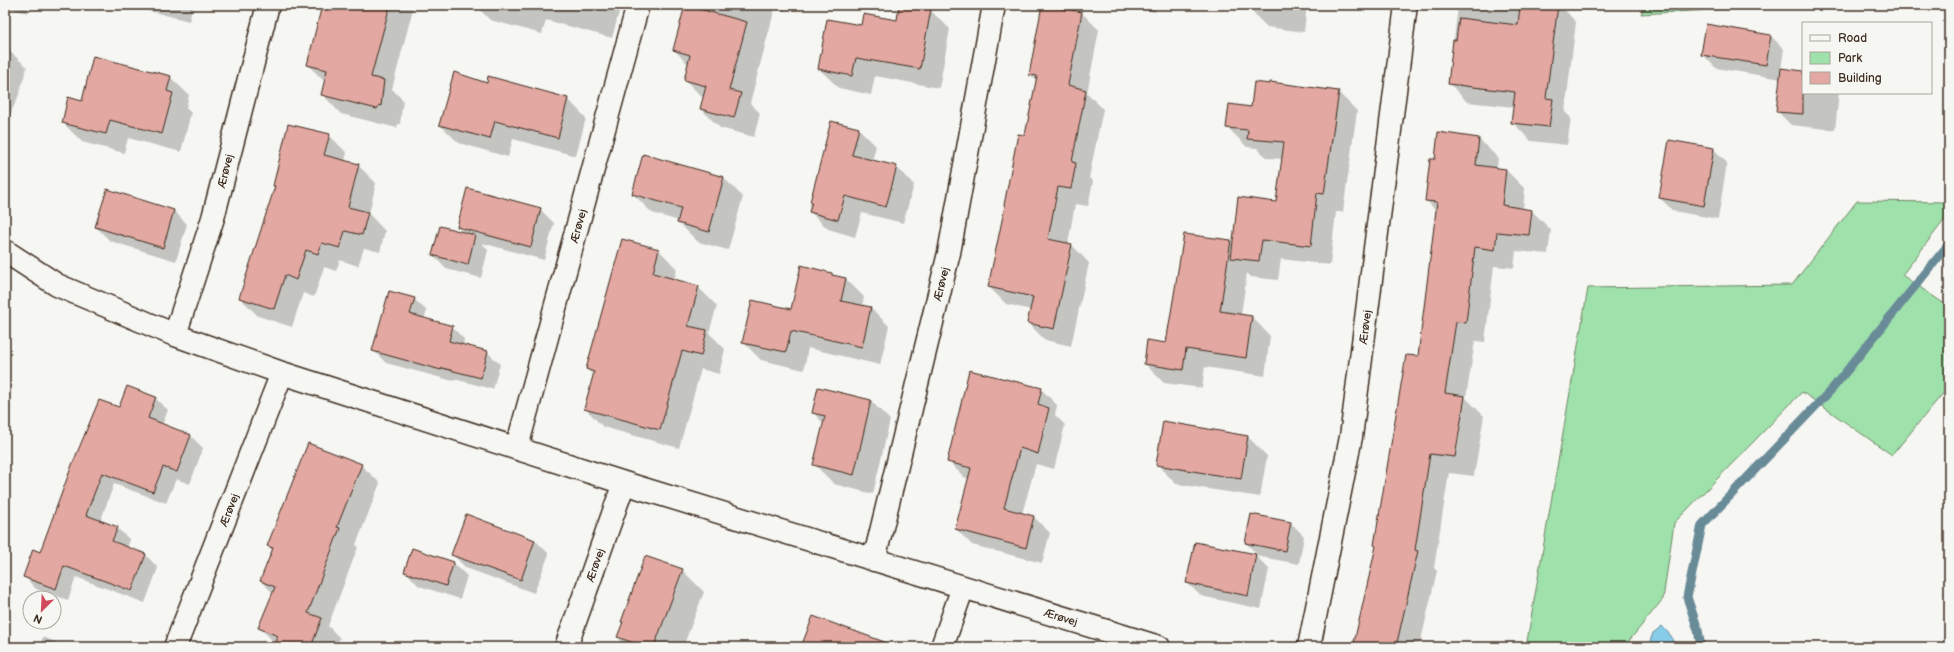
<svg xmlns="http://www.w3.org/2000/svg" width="1954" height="652" font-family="'Balsamiq Sans',sans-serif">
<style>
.green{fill:#9fe1ab;stroke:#6d8664}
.water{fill:#87cce9;stroke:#698b98}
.shadow{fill:#0003}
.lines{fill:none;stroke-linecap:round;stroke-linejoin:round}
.stream{stroke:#698b98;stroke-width:9}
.building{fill:#e2a8a1;stroke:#3b2a1e}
.minor-casing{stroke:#3b2a1e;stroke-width:25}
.minor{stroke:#f6f6f2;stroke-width:22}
.labels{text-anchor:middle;stroke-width:3;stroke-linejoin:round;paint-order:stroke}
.street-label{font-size:11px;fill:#3b2a1e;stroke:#f6f6f2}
</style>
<rect width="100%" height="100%" fill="#f6f6f2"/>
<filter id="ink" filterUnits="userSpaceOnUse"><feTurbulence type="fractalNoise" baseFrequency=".025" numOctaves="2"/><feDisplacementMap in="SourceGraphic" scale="8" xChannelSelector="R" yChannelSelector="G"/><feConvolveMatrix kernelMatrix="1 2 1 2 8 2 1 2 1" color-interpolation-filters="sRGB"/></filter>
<g filter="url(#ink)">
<!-- green -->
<path class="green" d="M1645,5h149l-153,9z
M1857,201l92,1v12l-47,61 47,32v79l-57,69 -90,-63 -128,131 -11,76 -39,48h-98l62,-359 204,-3z"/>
<!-- water -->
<path class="water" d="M1662,626l10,11 2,10h-26l5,-14z"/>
<!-- shadow -->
<path class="shadow" d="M5,5h24l-2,8 -17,-5 -5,17z
M140,5h53l-4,16 -44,-11z
M323,5h91l-22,84 11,11 -3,24h-2l-1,4 -56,-14 -19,-20 3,-12 -17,-17z
M475,5h146l-9,33 -66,-18 -4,14 -52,-14z
M688,5h98l-1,6 -10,-3 -25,95 10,10 -6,24 -34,-9 -19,-19 3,-10 -19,-19 4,-15 -15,-15z
M900,5l30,5 20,19 -11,59 -64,-12 -4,19 -32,-7 -20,-19 43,-43 35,-4z
M1120,5h37l-2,7z
M1248,5h59l-3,27 -37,-5 -19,-19z
M1329,5h24v3z
M1458,5h105v3l13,14 -11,90 6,6 -4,27 -36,-4 -19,-19 2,-15 -47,-5 -18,-19z
M1043,6l39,7 17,17 -12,63 16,16 -14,69 4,3 -5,25 -13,-2 -7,40 4,1 17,18 -18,83 -26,-6 -17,-17 3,-13 -25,-6 -17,-17 37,-151 11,-55 -7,-6z
M1771,36l13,13 -3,20 22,3v21h36l-4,37 -44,-5 -14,-14 4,-32 -65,-11 -14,-14z
M5,47l22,20 -9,30 -13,29z
M170,77l19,18 -3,13 5,5 -10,39 -53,-14 -4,15 -42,-11 -19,-19 20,-21z
M487,84l81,15 18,19 -10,38 -63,-17 -5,18 -49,-14 -19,-18z
M1338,92l19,19 -14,101h-7l-6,53 -49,-6 -3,21 -27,-3 -4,-4 -6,42 11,2 18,19 -5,40 -60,-9 -3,21 -38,-5 -19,-19 22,-20 63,-103 4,3 43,-41 6,-44 -16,-1 -10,-10 -10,-1 -20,-20 25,-19z
M832,122l27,7 17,17 -4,15 24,6 18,18 -11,38 -41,-10 -7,24 -27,-8 -18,-17 3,-9 -2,-2z
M1439,134l40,5 19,19 -1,10 9,2 19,19 -2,21 9,1 19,19 -3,24 -32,-3 -2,17 -20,-2 -9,76 -10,-1 -9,57 18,18 -10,60 -25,-3 -15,95 3,3 -17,74 3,2h-68l22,-100 -2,-2 44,-187 18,-146 -11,-12 9,-40z
M329,135l18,18 -2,8 13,4 18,18 -7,31 16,17 -5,21 -16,-4 -6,18 -18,-6 -4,11 -12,-4 -10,30 -11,-4 -11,34 -34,-11 -18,-18 36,-110 -2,-3z
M1714,149l13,14 -9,56 -45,-8 -13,-13z
M723,177l20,20 -15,53 -30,-8 -20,-20 1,-1 -27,-8 -19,-19z
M107,190l67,21 13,13 -11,37 -66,-20 -14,-14z
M540,209l14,14 -10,37 -62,-17 6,7 -7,28 -35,-9 -13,-14 31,-22 -6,-6z
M659,250l18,19 -3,11 24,7 19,19 -8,27 16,16 -6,25 -18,-5 -22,79 -76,-21 -18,-19 9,-32 -7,-7z
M832,273l3,4 11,2 18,18 -2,9 9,2 18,18 -9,39 -72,-17 -4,22 -43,-10 -18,-18 49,-32z
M414,299l13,12 -3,8 28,8 12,12 -1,7 24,6 13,12 -7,25 -39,-10 -1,2 -67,-18 -12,-12z
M818,388l53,13 19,19 -17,74 -39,-10 -19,-19 9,-41 -11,-12z
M1041,389l16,16 -2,10 10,10 -11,44 -18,-5 -14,50 12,3 16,16 -8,30 -70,-18 -16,-16 13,-50 -5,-2 -16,-16z
M155,398l13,12 -6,15 29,11 12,12 -13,36 -14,-5 -10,24 -52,-19 -14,38 17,6 13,12 -3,8 19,7 12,13 -13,35 -69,-26 -8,23 -32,-11 -12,-13 17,-23 79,-145z
M1248,437l19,19 -7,41 -84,-13 -19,-20z
M361,465l19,18 -24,62 2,2 -30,79 12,12 -4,9h-61l1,-3 -16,-16 13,-35 -12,-12 12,-30 -5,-5z
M466,515l69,25 14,14 -15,39 -68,-25 -14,-14z
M1291,523l13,13 -5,28 -43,-8 13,13 -8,40 -60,-13 -14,-13 8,-40 64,13 -13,-13z
M453,563l14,13 -7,23 -41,-13 -13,-14z
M682,570l22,22 -21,55h-65l3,-8 -2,-2 5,-14 -2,-2z
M43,637l25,10h-29z
M763,643l11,4h-12z
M427,645l7,2h-8z"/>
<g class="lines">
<!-- stream -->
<path class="stream" d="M1701,647l-3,-17 -11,-33 15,-72 130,-136 117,-145"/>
</g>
<!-- building -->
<path class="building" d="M322,5h68l-19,72 13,3 -3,26 -2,-1 -2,4 -56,-14 6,-25 -20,-5z
M685,5l62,17 -18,68 12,3 -7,25 -34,-9 6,-23 -22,-6 6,-25 -17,-5z
M899,5l32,4 -11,60 -64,-11 -4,18 -34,-7 9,-50 34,6 2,-11 34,6z
M1042,5l40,7 -14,73 18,5 -14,72 4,1 -5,26 -13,-2 -10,52 24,5 -18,85 -27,-6 6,-26 -45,-10 17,-81 -1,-1 14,-71 7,1 12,-59 -8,-1z
M1520,5h38l-12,93 7,1 -4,28 -38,-4 4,-31 -67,-8 5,-44h3l3,-22 59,7z
M1706,24l65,11 -5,30 -65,-10z
M93,56l78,20 -4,15 6,2 -11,41 -52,-14 -4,14 -44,-11 6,-26 14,4z
M1781,68l22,3v43l-27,-2z
M454,72l33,11 1,-7 80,22 -10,40 -63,-17 -5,18 -51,-14z
M1254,82l16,2v-2l69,9 -15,103 -7,-1 -6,53 -49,-6 -3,21 -28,-3 7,-61 38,5 8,-60 -37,-3 1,-9 -22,-2 3,-24 22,3z
M831,121l28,7 -7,27 45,11 -11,41 -41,-11 -7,24 -29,-8 3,-10h-2z
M288,124l42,10 -6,21 35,9 -11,43 20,5 -6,23 -17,-4 -5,17 -18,-5 -4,11 -12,-4 -10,30 -11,-5 -11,34 -35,-11 36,-112h-2z
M1438,132l41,6 -3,27 30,4 -4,36 30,5 -3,25 -32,-3 -2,18 -20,-3 -9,76 -10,-1 -11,71 20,3 -10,61 -25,-3 -15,96 3,1 -22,96h-43l23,-101 -2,-1 32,-190 12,1 19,-154 -12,-1 5,-42h5z
M1669,140l45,8 -10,58 -45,-8z
M643,154l81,23 -15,55 -32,-9 4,-15 -49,-14z
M467,188l74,20 -10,39 -74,-20z
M107,189l67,21 -11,38 -68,-21z
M440,226l35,9 -7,30 -36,-10z
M1184,234l47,6 -11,71 32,5 -6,42 -60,-9 -3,21 -39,-6 3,-24 19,3z
M622,239l37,10 -6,24 46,13 -11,40 19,4 -6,26 -19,-5 -22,79 -76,-21 10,-37 -8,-3z
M801,265l31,8v2l14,3 -5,23 30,6 -9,40 -71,-16 -5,21 -44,-9 10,-43 39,9z
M389,291l26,7 -5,16 43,12 -4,15 39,10 -7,27 -39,-10 -1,2 -69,-19z
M969,370l73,18 -4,16 11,4 -11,46 -18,-6 -16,60 30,8 -8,32 -71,-19 16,-61 -24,-6z
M127,386l29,11 -8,21 43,17 -14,37 -14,-5 -10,25 -51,-19 -16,42 32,12 -6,14 34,13 -14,37 -68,-25 -8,23 -33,-12 10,-28 7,3 32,-87 27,-65 20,7z
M818,387l53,13 -17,75 -41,-10 12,-49 -13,-3z
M1163,421l85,15 -7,43 -85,-14z
M308,443l54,21 -25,63 3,1 -32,85 14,5 -11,29h-37l4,-11 -20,-8 17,-41 -15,-6 13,-33 -6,-2z
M466,514l69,26 -14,40 -70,-25z
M1251,514l40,8 -6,29 -40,-8z
M1195,542l61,12 -8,42 -62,-13z
M412,548l42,14 -8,24 -42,-14z
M645,556l38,13 -29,78h-9l-28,-10 6,-15h-2z
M813,616l77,28v3h-89z"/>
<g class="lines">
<!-- minor casing -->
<g class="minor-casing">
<path id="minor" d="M5,251l52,34 118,50 107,38 342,110 535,164
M175,335l38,-117 55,-213
M517,447l121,-442
M874,560l75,-307 45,-248
M175,647l107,-274
M566,647l58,-164
M942,647l21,-60
M1309,647l42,-210 55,-432"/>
</g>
<!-- minor -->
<use href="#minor" class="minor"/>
</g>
</g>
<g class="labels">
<!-- street labels -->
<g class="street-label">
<text transform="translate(225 171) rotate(-76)" y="4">Ærøvej</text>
<text transform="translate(578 226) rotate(-75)" y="4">Ærøvej</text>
<text transform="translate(941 284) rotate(-76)" y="4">Ærøvej</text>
<text transform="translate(1365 327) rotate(-83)" y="4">Ærøvej</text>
<text transform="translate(229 510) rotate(-69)" y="4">Ærøvej</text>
<text transform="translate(595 565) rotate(-71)" y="4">Ærøvej</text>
<text transform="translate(1061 617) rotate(17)" y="4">Ærøvej</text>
</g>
</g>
<!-- margin -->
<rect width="1954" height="652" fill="none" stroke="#f6f6f2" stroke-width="20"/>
<rect x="10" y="10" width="1934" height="632" fill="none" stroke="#3b2a1e" stroke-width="1.5" filter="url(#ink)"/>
<!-- legend -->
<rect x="1802" y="22" width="130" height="72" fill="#f6f6f2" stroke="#aba49d"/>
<rect x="1810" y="35" width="20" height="6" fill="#f6f6f2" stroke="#aba49d"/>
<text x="1838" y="42" font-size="12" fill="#3b2a1e">Road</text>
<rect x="1810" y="52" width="20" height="12" fill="#9fe1ab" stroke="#aba49d"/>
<text x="1838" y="62" font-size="12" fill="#3b2a1e">Park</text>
<rect x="1810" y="72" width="20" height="12" fill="#e2a8a1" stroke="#aba49d"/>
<text x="1838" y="82" font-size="12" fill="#3b2a1e">Building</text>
<!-- north arrow -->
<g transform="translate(42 610) rotate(204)"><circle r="19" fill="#f6f6f2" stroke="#aba49d"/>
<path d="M0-3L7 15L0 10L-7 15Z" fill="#d1495b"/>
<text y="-6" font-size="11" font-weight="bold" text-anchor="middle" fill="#3b2a1e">N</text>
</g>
</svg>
